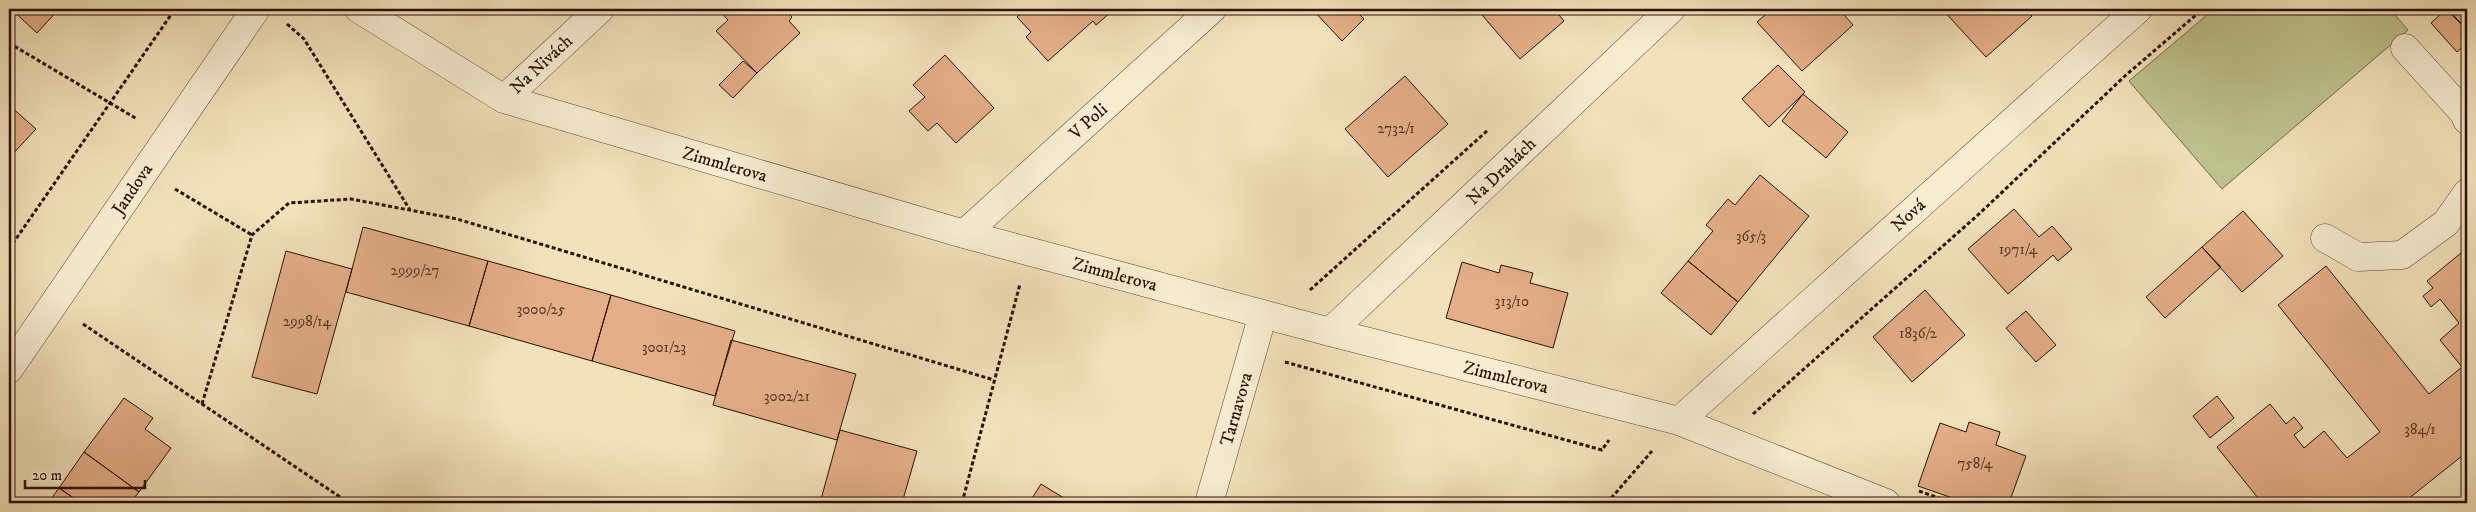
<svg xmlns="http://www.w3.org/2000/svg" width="2476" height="512" font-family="'IM FELL DW Pica',serif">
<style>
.green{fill:#bec28d;stroke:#746946}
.building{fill:#e3ae88;stroke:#291000}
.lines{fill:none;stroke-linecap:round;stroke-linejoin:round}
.minor-casing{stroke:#5b442e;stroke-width:29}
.path{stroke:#291000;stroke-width:3;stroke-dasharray:4 2.5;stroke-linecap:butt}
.minor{stroke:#f7ecd2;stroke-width:28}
.labels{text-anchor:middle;stroke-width:4;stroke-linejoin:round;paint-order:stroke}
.number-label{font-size:15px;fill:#583822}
.street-label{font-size:18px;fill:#291000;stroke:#f7ecd2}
</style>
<rect width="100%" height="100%" fill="#f2e1ba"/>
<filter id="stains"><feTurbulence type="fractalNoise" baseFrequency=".004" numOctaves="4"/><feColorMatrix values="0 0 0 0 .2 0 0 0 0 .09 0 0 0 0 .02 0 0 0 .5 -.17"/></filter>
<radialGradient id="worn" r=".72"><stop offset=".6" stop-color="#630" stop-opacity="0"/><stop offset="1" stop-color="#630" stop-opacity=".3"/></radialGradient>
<!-- green -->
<path class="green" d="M2214,9h176l18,21 -186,159 -93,-108z"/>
<!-- building -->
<path class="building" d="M11,9h48l-22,24z
M718,9h66l8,8 -3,4 11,12 -43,40 -41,-42 12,-11z
M1026,9h82l3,3 -15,13 -3,-4 -45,40 -22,-24 5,-5 -14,-15z
M1312,9h42l10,10 -22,22z
M1489,9h65l10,12 -44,38 -38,-44z
M1772,9h67l14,16 -51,46 -45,-49z
M1942,9h83l7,7 -46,41z
M2446,9l21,21v13l-10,9 -26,-29z
M2448,9h19v21z
M945,55l49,53 -38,35 -19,-20 -9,8 -19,-20 16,-14 -12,-12z
M743,61l14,12 -24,25 -14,-13z
M1778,65l27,27 -36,35 -27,-28z
M1405,76l43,48 -60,53 -43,-48z
M1803,94l45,38 -22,26 -44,-37z
M9,105l27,24 -27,29z
M1760,175l49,41 -71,86 -50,-41 25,-30 -7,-6 22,-26 7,6z
M2014,209l25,28 13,-11 20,23 -14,12 -5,-6 -45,39 -40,-45z
M2243,211l40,45 -41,36 -40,-45z
M363,227l125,34 -19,65 -123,-34z
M2202,247l19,20 -56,51 -19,-21z
M2467,248v204l-64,51h-141l-45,-56 53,-43 16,20 8,-7 9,11 -9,7 10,13 20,-17 23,27 33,-26 -102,-127 48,-39 103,128 33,-27 -22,-27 19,-17 -19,-24 -9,8 -8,-11 10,-8 -6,-7z
M286,251l66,18 -35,125 -65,-17z
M488,261l123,34 -19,66 -123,-35z
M1688,261l50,41 -27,33 -50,-42z
M1462,262l37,11 2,-8 32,8 -3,10 38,10 -15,55 -107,-30z
M1925,290l40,45 -53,47 -39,-45z
M611,295l124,36 -20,65 -123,-35z
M2026,311l30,34 -20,17 -30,-34z
M731,340l125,34 -19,66 -124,-35z
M2217,396l17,22 -24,20 -17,-22z
M124,398l29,20 -8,11 26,19 -32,44 -55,-40z
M1969,422l31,10 -4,13 30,11 -17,47h-42l-49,-17 22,-63 26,9z
M840,430l77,21 -15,52h-82z
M84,452l55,40 -9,11h-49l-22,-15z
M1041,484l31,19h-43z
M59,488l22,15h-33z"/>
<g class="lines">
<!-- minor casing -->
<g class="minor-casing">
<path id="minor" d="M359,9l145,90 460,135 366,98 349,89 207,82
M2405,48l59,65 3,7
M504,99l96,-90
M964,234l248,-225
M2325,238l33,19 44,-2 44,-32 21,-30
M1330,332l341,-323
M9,369l247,-360
M1679,421l459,-412
M1209,503l54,-189"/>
</g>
<!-- path -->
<path class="path" d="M287,24l17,15 106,171
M9,43l128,76
M175,189l77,46
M9,249l166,-240
M1310,290l178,-160
M83,324l266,179
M1285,362l317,88 7,-10
M202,404l50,-169 37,-32 62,-4 106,20 537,161
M1753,414l226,-200 147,-139 77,-66
M1919,491l34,12
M962,503l58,-219
M1607,503l45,-52"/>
<!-- minor -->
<use href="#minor" class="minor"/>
</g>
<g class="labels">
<!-- number labels -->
<g class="number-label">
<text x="1396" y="133">2732/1</text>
<text x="1751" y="241">365/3</text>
<text x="2018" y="254">1971/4</text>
<text x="415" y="275">2999/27</text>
<text x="1512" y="306">313/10</text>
<text x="541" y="314">3000/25</text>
<text x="307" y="326">2998/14</text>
<text x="1918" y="338">1836/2</text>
<text x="664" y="352">3001/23</text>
<text x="787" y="401">3002/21</text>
<text x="2420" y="434">384/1</text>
<text x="1975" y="468">758/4</text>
</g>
<!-- street labels -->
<g class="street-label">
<text transform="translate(541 64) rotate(-43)" y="6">Na Nivách</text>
<text transform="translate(1088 121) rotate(-42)" y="6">V Poli</text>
<text transform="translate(725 164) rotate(16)" y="6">Zimmlerova</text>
<text transform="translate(1501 171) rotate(-44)" y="6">Na Drahách</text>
<text transform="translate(132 189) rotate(-56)" y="6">Jandova</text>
<text transform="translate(1908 215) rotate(-42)" y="6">Nová</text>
<text transform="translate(1115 274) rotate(15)" y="6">Zimmlerova</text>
<text transform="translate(1506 377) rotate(14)" y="6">Zimmlerova</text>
<text transform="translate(1236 409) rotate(-74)" y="6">Tarnavova</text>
</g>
</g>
<!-- margin -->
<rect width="2476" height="512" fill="none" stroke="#f2e1ba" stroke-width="30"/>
<rect x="10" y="10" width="2456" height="492" fill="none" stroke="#291000" stroke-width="2.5"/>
<rect x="15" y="15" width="2446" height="482" fill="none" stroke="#291000"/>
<!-- scale -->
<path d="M25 480v8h120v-8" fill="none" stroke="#291000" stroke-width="2.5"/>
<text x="32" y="480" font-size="15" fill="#291000" stroke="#f7ecd2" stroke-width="4" paint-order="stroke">20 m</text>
<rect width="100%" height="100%" filter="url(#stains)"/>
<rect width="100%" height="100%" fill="url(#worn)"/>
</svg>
